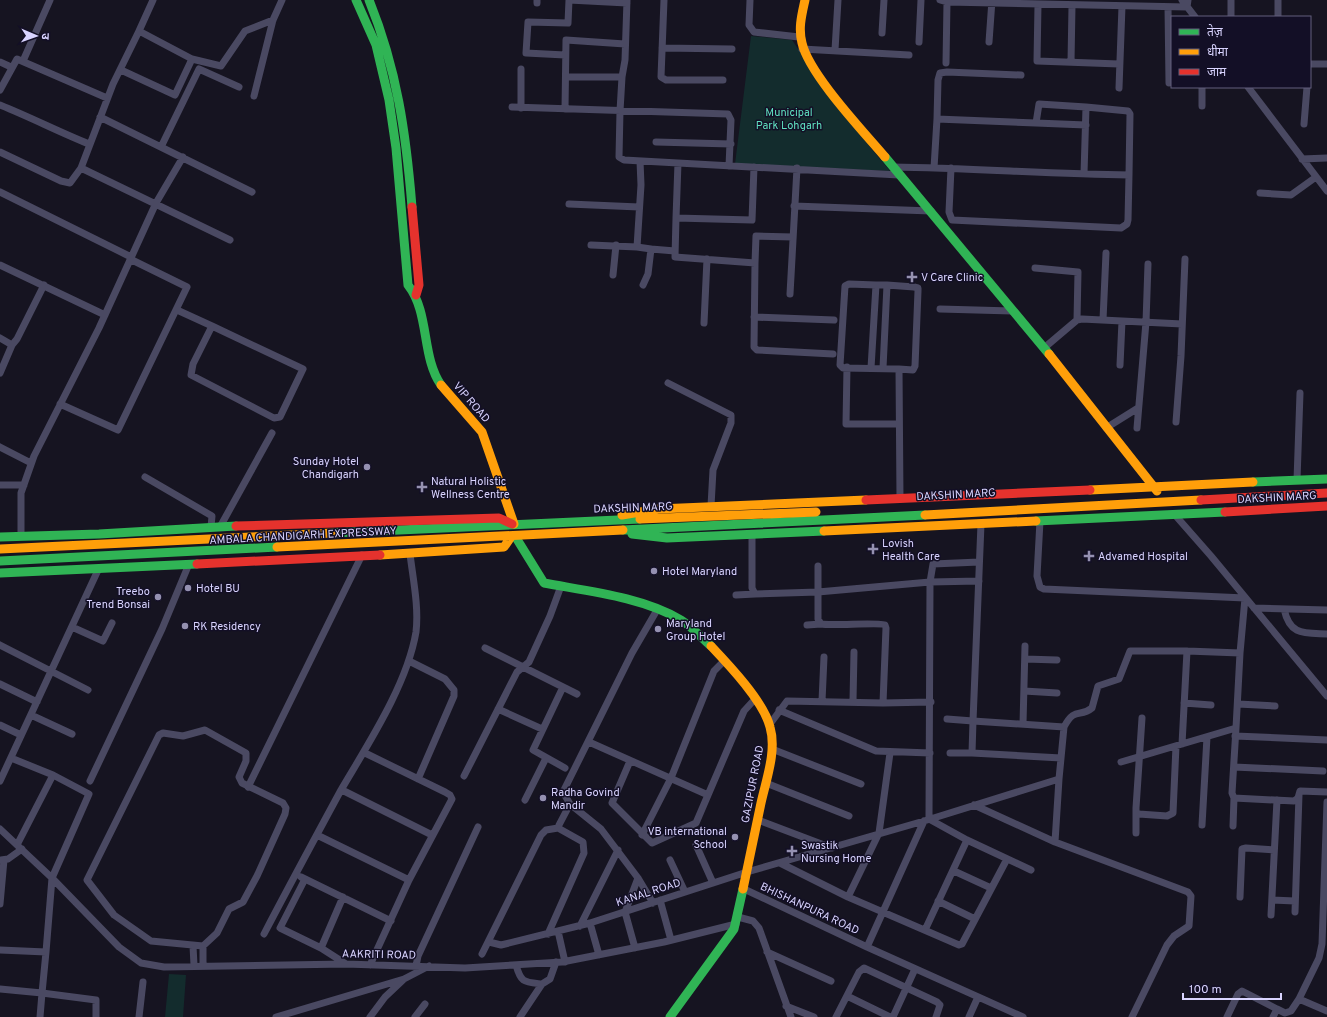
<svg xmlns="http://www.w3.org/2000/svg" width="1327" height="1017" font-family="Overpass,'Noto Sans Devanagari',sans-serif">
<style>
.green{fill:#132c2d}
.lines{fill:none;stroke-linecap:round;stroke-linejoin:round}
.street{stroke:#4a4962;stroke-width:7}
.fast{stroke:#30b455;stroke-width:9}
.slow{stroke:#ff9f0a;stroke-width:9}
.jam{stroke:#e5322d;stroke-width:9}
.poi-dot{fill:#9591b1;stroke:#130f26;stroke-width:1.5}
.labels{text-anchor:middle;stroke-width:3;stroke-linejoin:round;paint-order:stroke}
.park-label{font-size:11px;fill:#5fe0c0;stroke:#130f26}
.poi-label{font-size:11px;fill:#d9d4ff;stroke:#130f26;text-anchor:start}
.street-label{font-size:11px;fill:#d9d4ff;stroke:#130f26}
</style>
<rect width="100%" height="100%" fill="#161421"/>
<!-- green -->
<path class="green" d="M751,36l41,4 50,73 48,58 -155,-7z
M169,974l17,1 -3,42h-18z"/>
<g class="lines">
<!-- street -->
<path class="street" d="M627,0l-2,60 -3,17 -2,34 -1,46 5,3 275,15
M664,0l-3,77 5,3h57
M750,0l-1,25 5,7 45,5
M940,0l7,2 240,5 1,-7
M1182,0l13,17
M537,3v-3
M1038,5l-1,56 82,3
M1168,7l1,76
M1231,17v-17
M1278,17v-17
M139,31l14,-31
M882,33l2,-33
M919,42l2,-42
M989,42l3,-42
M662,48l70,1
M802,49l107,6
M835,50l3,-50
M565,55l-39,-2 2,-31 40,1 1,-23 58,3
M23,61l27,-61
M0,62l11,5
M1071,62l1,-56
M946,63l1,-61
M1310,64h17
M521,69v39
M121,70l54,25 17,-36
M566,77h56
M1248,87l79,104
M1119,88l3,-82
M0,90l17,-31 90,39
M254,96l19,-76 9,-20
M0,105c30,12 59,27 89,39
M1202,106v-19
M512,107l216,7 3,6 -2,46
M565,109l1,-69 59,4
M100,117l152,75
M937,119l99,4 3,-19 47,3
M1036,123l50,2
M1304,124l3,-37
M656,142l75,2
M161,147l38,-78 40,18
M0,152l61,29 9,2 11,-15
M1302,159l25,-1
M754,167l-2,53 -76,-2 -1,39 80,6 -1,84 3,3 76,4
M893,167c78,1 157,7 236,8l1,-61 -2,-3 -42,-4 -2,67
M934,168l3,-49 1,-39 2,-7 7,-1 74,3
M951,168l-2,44 3,8 169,8 6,-4 1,-4 1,-45
M0,192l131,65
M1260,193l31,2 25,-18
M569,204l70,3
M794,206l137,5
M676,218l2,-55
M230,240l-149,-72 32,-84 26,-53 53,28 29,7 24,-35 28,-11
M591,245l46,2 4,-62 -1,-24
M637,247l14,2 -3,25 -5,11
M651,249l24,2
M755,263l1,-27 37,1
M0,265l105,50
M1035,268l43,4 -1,48
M613,275l3,-30
M876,285l-27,-1 -4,2 -5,79 3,3 56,1 1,130
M790,294l7,-126
M940,309l72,2
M177,310l35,16 -19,38 -2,11 83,43 6,-1 23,-48 -91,-43
M754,317l80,3
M1103,320l3,-67
M704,323l3,-64
M0,338l12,7
M1044,348l33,-28 5,-1 100,5
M1120,365l2,-44
M847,367l-1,57h53
M871,368l5,-83h11
M883,368l4,-83 27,2 4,1v3l-3,75 -2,4 -14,-1
M0,373l12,-28 5,-6 27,-54
M668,383l63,32v8l-18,47 -2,36
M60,404l58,26 69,-143 -57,-28
M1176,422l5,-66 4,-97
M1106,428l32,-20
M1137,428l9,-106 2,-58
M0,447l31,16
M145,477l67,39 -1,11
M1297,480l3,-87
M0,485h24
M1175,515l36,41 116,140
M220,527l52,-94
M752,534v54l3,6 63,-2v27l3,5c11,2 60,-2 64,1l1,3 -3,75 -96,-2 -17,23
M21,536v-43l13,-37 65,-128 57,-125 27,-46
M818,566v26l112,-10 -1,237 38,21 64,30
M979,581l-49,1 3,-18 46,-2
M736,595l19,-1
M1254,608l73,2
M1284,609c6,27 20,24 43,25
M807,625l14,-1
M72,627l31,14 9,-18
M0,645l88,45
M485,648l92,46
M1025,659l32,1
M409,661l36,18 9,11v6l-36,83
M0,684l37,18
M563,687l-30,63 32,18
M1024,691l33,2
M822,701l2,-44
M853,701l1,-49
M883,703l48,-1
M1184,703l27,2
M1238,704l37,2
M498,709l44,20
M779,710l97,41 54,2
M31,715l41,19
M1142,718l-6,90v4l3,2 28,2 6,-3 3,-67
M947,719l26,2 8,-197
M1023,724l2,-78
M0,725l21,10
M1236,728l-4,65 2,5 60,3 4,-3 2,-7 27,1
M205,730l41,23v8l-7,16 3,6 41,20 3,5 -1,6 -28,62 -14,26 -14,7 -12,24 -14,13 -52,-5 -37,-26 -27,-35 72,-145 4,-2 20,3z
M1235,736l92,4
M589,742l119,53 36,-84 11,-12
M1182,744l5,-93
M772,749l89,35
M365,753l80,39 5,3 2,4 -43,81 -39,85
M950,753h22
M11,758l42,17 36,19 -37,84 67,69 22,16 23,4 182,-3 119,4 97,-6 102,-20 72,-18
M1061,758l-89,-5 1,-32 91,6
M630,761l-18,42 40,40 44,-20 12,-28
M1121,762l115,-34 4,-75
M1234,767l89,4
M464,776l53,-104 12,-10 21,-46 11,-30
M1059,779l-4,63 133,50 3,4 -2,30 -15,10 -7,9 -35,72
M0,781l99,-213
M90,781l72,-152 27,-65
M766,783l83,33
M248,787l114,-232
M342,790l90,45
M525,800l21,-42
M570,804l31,25 37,49 15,25
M974,805l81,37
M758,820l74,28
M924,821l-57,126 156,70
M1202,825l5,-88
M1233,826l1,-28
M0,829l52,49 -6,74 -46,-2
M1136,833v-21
M317,835l92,45
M642,835l29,-57 43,-107 10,-10
M17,845l36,-70
M696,845l17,38
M1,860l7,-1 14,-10
M670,860l15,32
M780,863l68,34 111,48 3,-1 45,-85
M954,871l37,17
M301,877l90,44
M305,879l-25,49 41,20 25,16
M744,889l123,58
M848,897l31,-64 11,-80
M1240,897l2,-48 4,-1 28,2
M660,900l11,40
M1272,900l23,1
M938,901l37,18
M0,904l4,-44
M1295,912l4,-117
M1271,915l6,-115
M738,917l15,4 6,7 32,89
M590,923l9,32
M580,926l38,-76
M925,930l42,-90
M558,931l7,31
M264,934c25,-48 51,-96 77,-144 27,-46 66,-105 75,-158 3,-25 -3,-53 -6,-78
M548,934l36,-81 -1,-11 -25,-14
M489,942l12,3 89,-22 157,-51 177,-51 135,-42 5,-52c11,-21 16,-9 28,-19l6,-22 21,-7 11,-28h57l53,2 5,-55 -201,-9 -4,-2 -3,-11 3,-55
M193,946l1,19
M203,946v19
M321,948l22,-51
M635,948l-10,-36 13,-34
M767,952l64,29
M482,954l59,-119 5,-5 12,-2 1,-3 11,-21 -7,-12 69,-139 25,-43
M516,965c5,18 8,17 26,19l8,-5 6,-17
M416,966l2,-10 60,-129
M0,989l42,4 4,-41
M847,996l43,21
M1299,999l20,-41 3,-14 5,-142
M786,1006l28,11
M40,1017l2,-24 54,7v17
M139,1017l4,-35
M276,1017l128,-38 25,-13
M370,1017l15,-20 18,-17
M415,1017l10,-13
M520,1017l22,-33
M836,1017l23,-45 5,-4 73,34 3,3 -4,12
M893,1017l22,-48
M969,1017l9,-20
M1227,1017l11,-23 4,-3 35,18
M1273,1017l4,-8 8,4 6,-2 8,-12 28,12"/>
<!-- fast -->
<path class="fast" d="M356,0l20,45 13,55 7,48 12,137c22,28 13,71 33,100
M369,0c28,69 37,133 43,207
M885,157l164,197
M1253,482l74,-3
M1036,521l189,-9
M623,530l302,-15
M333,533l307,-14
M632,534l35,4 157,-7
M515,536l29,47c43,8 99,14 137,37 11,7 20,17 30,26
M0,537l99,-3 137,-8
M0,561l277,-14
M0,573l197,-9
M670,1017l64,-88 9,-40"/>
<!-- slow -->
<path class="slow" d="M805,0c-3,14 -7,28 -3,43 7,31 61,88 83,114
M1049,354l108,137
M441,385l41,47 32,92
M1090,490l163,-8
M622,515l36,-6 208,-9
M925,515l276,-15
M640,519l176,-7
M824,531l212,-10
M277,547l346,-17
M0,549l333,-16
M380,555l124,-8 7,-10
M711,646c18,19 53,56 59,81 7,24 -4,53 -9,76 -6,28 -12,57 -18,86"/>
<!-- jam -->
<path class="jam" d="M412,207l7,78 -3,10
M866,500l224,-10
M1201,500l126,-7
M1225,512l102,-6
M236,526l263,-8 13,6
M197,564l183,-9"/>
</g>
<!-- markers -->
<g class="poi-dot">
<path d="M910 271h4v4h4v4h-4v4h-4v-4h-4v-4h4z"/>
<circle cx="367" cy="467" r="4"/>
<path d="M420 481h4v4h4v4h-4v4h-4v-4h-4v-4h4z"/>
<path d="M871 543h4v4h4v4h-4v4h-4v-4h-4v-4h4z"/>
<path d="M1087 550h4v4h4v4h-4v4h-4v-4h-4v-4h4z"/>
<circle cx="654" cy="571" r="4"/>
<circle cx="188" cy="588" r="4"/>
<circle cx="158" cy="597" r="4"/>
<circle cx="185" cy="626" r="4"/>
<circle cx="658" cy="629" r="4"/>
<circle cx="543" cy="798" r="4"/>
<circle cx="735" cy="837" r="4"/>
<path d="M790 845h4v4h4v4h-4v4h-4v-4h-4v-4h4z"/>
</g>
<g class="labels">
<!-- park labels -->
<g class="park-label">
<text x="789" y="116">Municipal<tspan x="789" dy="13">Park Lohgarh</tspan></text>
</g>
<!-- poi labels -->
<g class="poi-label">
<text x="921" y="281">V Care Clinic</text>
<text x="359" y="465" text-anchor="end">Sunday Hotel<tspan x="359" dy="13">Chandigarh</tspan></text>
<text x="431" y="485">Natural Holistic<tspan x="431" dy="13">Wellness Centre</tspan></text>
<text x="882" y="547">Lovish<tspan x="882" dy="13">Health Care</tspan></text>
<text x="1098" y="560">Advamed Hospital</text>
<text x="662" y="575">Hotel Maryland</text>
<text x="196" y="592">Hotel BU</text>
<text x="150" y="595" text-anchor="end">Treebo<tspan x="150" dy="13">Trend Bonsai</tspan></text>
<text x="666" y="627">Maryland<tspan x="666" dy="13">Group Hotel</tspan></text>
<text x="193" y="630">RK Residency</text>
<text x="551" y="796">Radha Govind<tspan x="551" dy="13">Mandir</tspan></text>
<text x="727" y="835" text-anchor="end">VB international<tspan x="727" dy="13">School</tspan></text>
<text x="801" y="849">Swastik<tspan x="801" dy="13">Nursing Home</tspan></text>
</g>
<!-- street labels -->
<g class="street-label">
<text transform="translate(472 402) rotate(49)" y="4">VIP ROAD</text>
<text transform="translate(956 494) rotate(-3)" y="4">DAKSHIN MARG</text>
<text transform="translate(1277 497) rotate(-3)" y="4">DAKSHIN MARG</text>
<text transform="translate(633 507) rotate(-2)" y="4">DAKSHIN MARG</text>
<text transform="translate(303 535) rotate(-3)" y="4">AMBALA CHANDIGARH EXPRESSWAY</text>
<text transform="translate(752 784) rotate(-79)" y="4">GAZIPUR ROAD</text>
<text transform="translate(648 892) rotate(-18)" y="4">KANAL ROAD</text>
<text transform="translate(810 908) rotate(25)" y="4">BHISHANPURA ROAD</text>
<text transform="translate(379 954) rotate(1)" y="4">AAKRITI ROAD</text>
</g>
</g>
<!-- legend -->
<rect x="1171" y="16" width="140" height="72" fill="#130f26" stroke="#625e7d"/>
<rect x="1179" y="29" width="20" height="6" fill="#30b455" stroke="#625e7d"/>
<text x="1207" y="36" font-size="12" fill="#d9d4ff">तेज़</text>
<rect x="1179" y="49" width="20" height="6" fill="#ff9f0a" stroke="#625e7d"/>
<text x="1207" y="56" font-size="12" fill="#d9d4ff">धीमा</text>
<rect x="1179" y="69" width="20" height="6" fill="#e5322d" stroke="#625e7d"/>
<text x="1207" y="76" font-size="12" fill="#d9d4ff">जाम</text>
<!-- north arrow -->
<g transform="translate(36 36) rotate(92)" stroke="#130f26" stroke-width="3" paint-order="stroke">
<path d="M0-3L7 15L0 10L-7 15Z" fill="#d9d4ff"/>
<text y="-6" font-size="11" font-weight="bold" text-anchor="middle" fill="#d9d4ff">उ</text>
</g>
<!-- scale -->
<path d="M1183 993v6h98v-6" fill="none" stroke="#d9d4ff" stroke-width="2"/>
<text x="1189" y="993" font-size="12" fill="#d9d4ff" stroke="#130f26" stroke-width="3" paint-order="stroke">100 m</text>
</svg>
